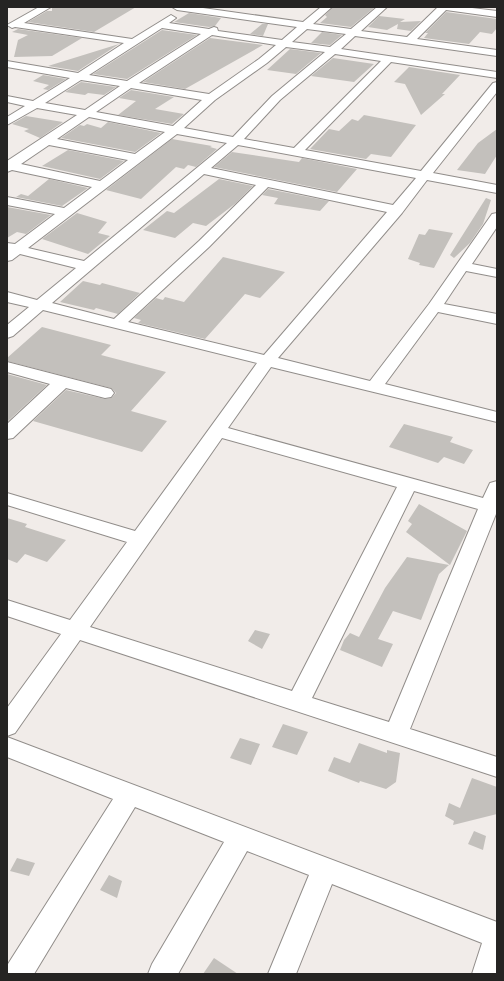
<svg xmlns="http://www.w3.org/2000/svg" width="504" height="981" font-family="Quicksand,sans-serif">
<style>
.building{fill:#c3c0bc}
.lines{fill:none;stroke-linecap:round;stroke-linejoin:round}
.street-casing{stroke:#918d8a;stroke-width:2}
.street{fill:#fff;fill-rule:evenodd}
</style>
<rect width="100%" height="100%" fill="#f1ece9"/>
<!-- building -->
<path class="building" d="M52,7h84l-42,25 -66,-10 19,-11h5z
M333,7h42l-24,20 -31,-4 7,-6 -2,-2z
M446,12l51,7v9l-5,6 -12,-2 -11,12 -45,-6 4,-5h-3z
M189,13l32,5 -6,8 -6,1 -35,-5z
M379,16l26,3 -5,3 21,-1 -10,10 -14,-2 1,-5 -11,6 -19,-3z
M262,24h6l-5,12 -13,-2z
M18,29l64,9 -30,18 -38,1 4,-17 10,-5 -16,-3z
M162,30l35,5 -70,44 -34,-5z
M322,32l20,3 -12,10 -19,-2z
M210,38l53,7 -78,44 -42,-7z
M119,44l-41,27 -30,-5z
M290,49l31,4 -25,21 -29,-4z
M333,58l41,6 -20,18 -43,-6z
M409,67l51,8 -18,19h3l-24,21 -16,-31 -11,-2z
M43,75l23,4 -18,11 -5,-1 6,-4 -16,-4z
M81,82l35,5 -12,8 -16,-2 -3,2 -20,-3z
M131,90l43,7 -19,12 29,5 -12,10 -54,-9 18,-14 -17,-3z
M364,115l52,10 -25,32 -20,-3 -5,5 -56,-10 19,-20 10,2 13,-12 6,2z
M26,116l37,6 -23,16 -16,-7 5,-2 -17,-5z
M108,122l53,11 -26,19 -74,-14 19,-13 4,1 3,-2 14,4z
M497,129v26l-12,19 -28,-4 21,-27z
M172,139l40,7 -2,1 7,2 -21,18 -8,-2 -4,4 -8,-2 -35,32 -35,-9z
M68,150l56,11 -24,18 -58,-13z
M232,152l67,10 3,-4 55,11 -20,23 -123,-25z
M49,179l39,9 -26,18 -46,-9 5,-3 7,2z
M219,179l34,7 -17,17 -30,23 -13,-3 -18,15 -32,-8 24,-19 7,2z
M268,189l61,12 -9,10 -46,-7 4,-6 -16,-3z
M486,198l5,2 -8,24 -13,19 -16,15 -4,-3z
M7,207l44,8 -25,19 -9,-2 -10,6z
M77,213l30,9 -9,11 12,3 -22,18 -46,-15z
M429,229l24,4 -19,35 -15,-3 1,-2 -12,-4 11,-25 6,1z
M223,257l62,15 -25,26 -15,-4 -40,45 -67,-16 3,-3 -7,-2 22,-20 7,2 2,-3 19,5z
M83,281l17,4 2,-2 38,10 -22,21 -22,-6 -2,2 -34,-8z
M42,327l69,18 -10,10 65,17 -35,39 36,10 -25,31 -109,-31 33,-31 39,9 6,-1 5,-5 -5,-5 -104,-27v-3z
M7,374l40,11 -40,37z
M404,424l49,13 -3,5 23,8 -9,14 -20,-7 -6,6 -49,-16z
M419,504l48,27 -17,34 -44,-33 6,-8 -4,-3z
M7,518l20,6 -2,3 41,13 -19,22 -22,-8 -8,9 -10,-4z
M407,557l42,8 -10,9 -18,46 -28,-9 -15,28 15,5 -11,23 -42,-17 4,-10 6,-7 9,4 26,-49z
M255,630l15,4 -8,15 -14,-8z
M283,724l25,8 -11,23 -25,-8z
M240,738l20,6 -9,21 -21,-7z
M359,743l28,10v-3l13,3 -4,29 -10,7 -26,-8 -1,2 -31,-12 6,-14 16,6z
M472,778l25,9v27l-44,11 1,-4 -9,-5 4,-13 11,5z
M474,831l12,5 -3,14 -15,-6z
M17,858l18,5 -6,13 -19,-5z
M109,875l13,6 -5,17 -17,-8z
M214,958l24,16h-35z"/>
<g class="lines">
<!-- street casing -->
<g class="street-casing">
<path id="street" d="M39,7h12l-27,16 108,16 39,-24 5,3 -7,5 40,6 5,-2 3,1 1,3 64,9 15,-13 -120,-17 -5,-3h24l107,15 18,-15h11l-19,17 38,5 26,-22h10l-26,24 46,6 31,-30h26l33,4v6l-51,-7 -29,29 80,11v6l-142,-20 -14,13 156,23v6l-106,-16 -86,88 116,21 72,-88 4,-1v10l-64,81 64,12v8l-70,-13 -25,33 -124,145 92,23 59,-77 63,-90 5,-1v14l-25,37 25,5v8l-31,-6 -22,33 53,10v10l-59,-12 -53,72 112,28v10l-226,-55 -43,61 255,70 7,-15 7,-2v33h-1l-86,215 87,28v20l-417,-137 -65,93 -8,3v-28l54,-74 -54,-18v-16l63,20 57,-78 -120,-37v-12l128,38 122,-168 -214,-53 -30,26 -6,2v-13l22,-18 -22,-5v-10l30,8 39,-32 -56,-14 -8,6 -5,1v-18l8,1 40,-30 -48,-9v-8l57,11 28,-21 -80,-17 -5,2v-11l70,-46 -40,-7 -30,17v-8l18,-11 -18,-4v-6l26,5 37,-23 -63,-11v-6l71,12 46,-30 -109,-16 -3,1 -5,-3zM162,28l39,6 -74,47 -38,-6zM307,29l39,5 -16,13 -38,-5zM212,35l64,10 -17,14 -50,35 -70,-11zM286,47l39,5 -53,44 -39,41 -49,-9 31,-28 52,-37zM335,54l46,7 -87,87 -50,-9 36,-39zM81,80l39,6 -35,24 -40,-7zM131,88l71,12 -29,26 -77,-14zM89,117l76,15 -30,22 -78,-15zM177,134l50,9 -143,118 -56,-13zM49,145l79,15 -28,21 -79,-17zM238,145l178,33 -23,27 -182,-37zM204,174l52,11 -57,56 -85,78 -62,-16zM268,187l119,25 -123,143 -136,-33 81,-75zM222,438l175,49 -105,204 -202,-64zM414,491l64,18 -89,213 -77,-24z
M7,362l104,27 3,4 -3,4 -6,1 -39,-10 -53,50 -6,1v-15l43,-40 -43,-12z
M7,737l490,185v52h-25l10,-31 -150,-59 -36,90h-28l41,-99 -62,-24 -69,123h-30l4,-10 72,-122 -89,-35 -101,167h-27l1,-10 105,-165 -106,-42z"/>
</g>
<!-- street -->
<use href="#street" class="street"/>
</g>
<!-- border -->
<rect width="504" height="981" fill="none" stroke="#252423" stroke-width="16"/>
</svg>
